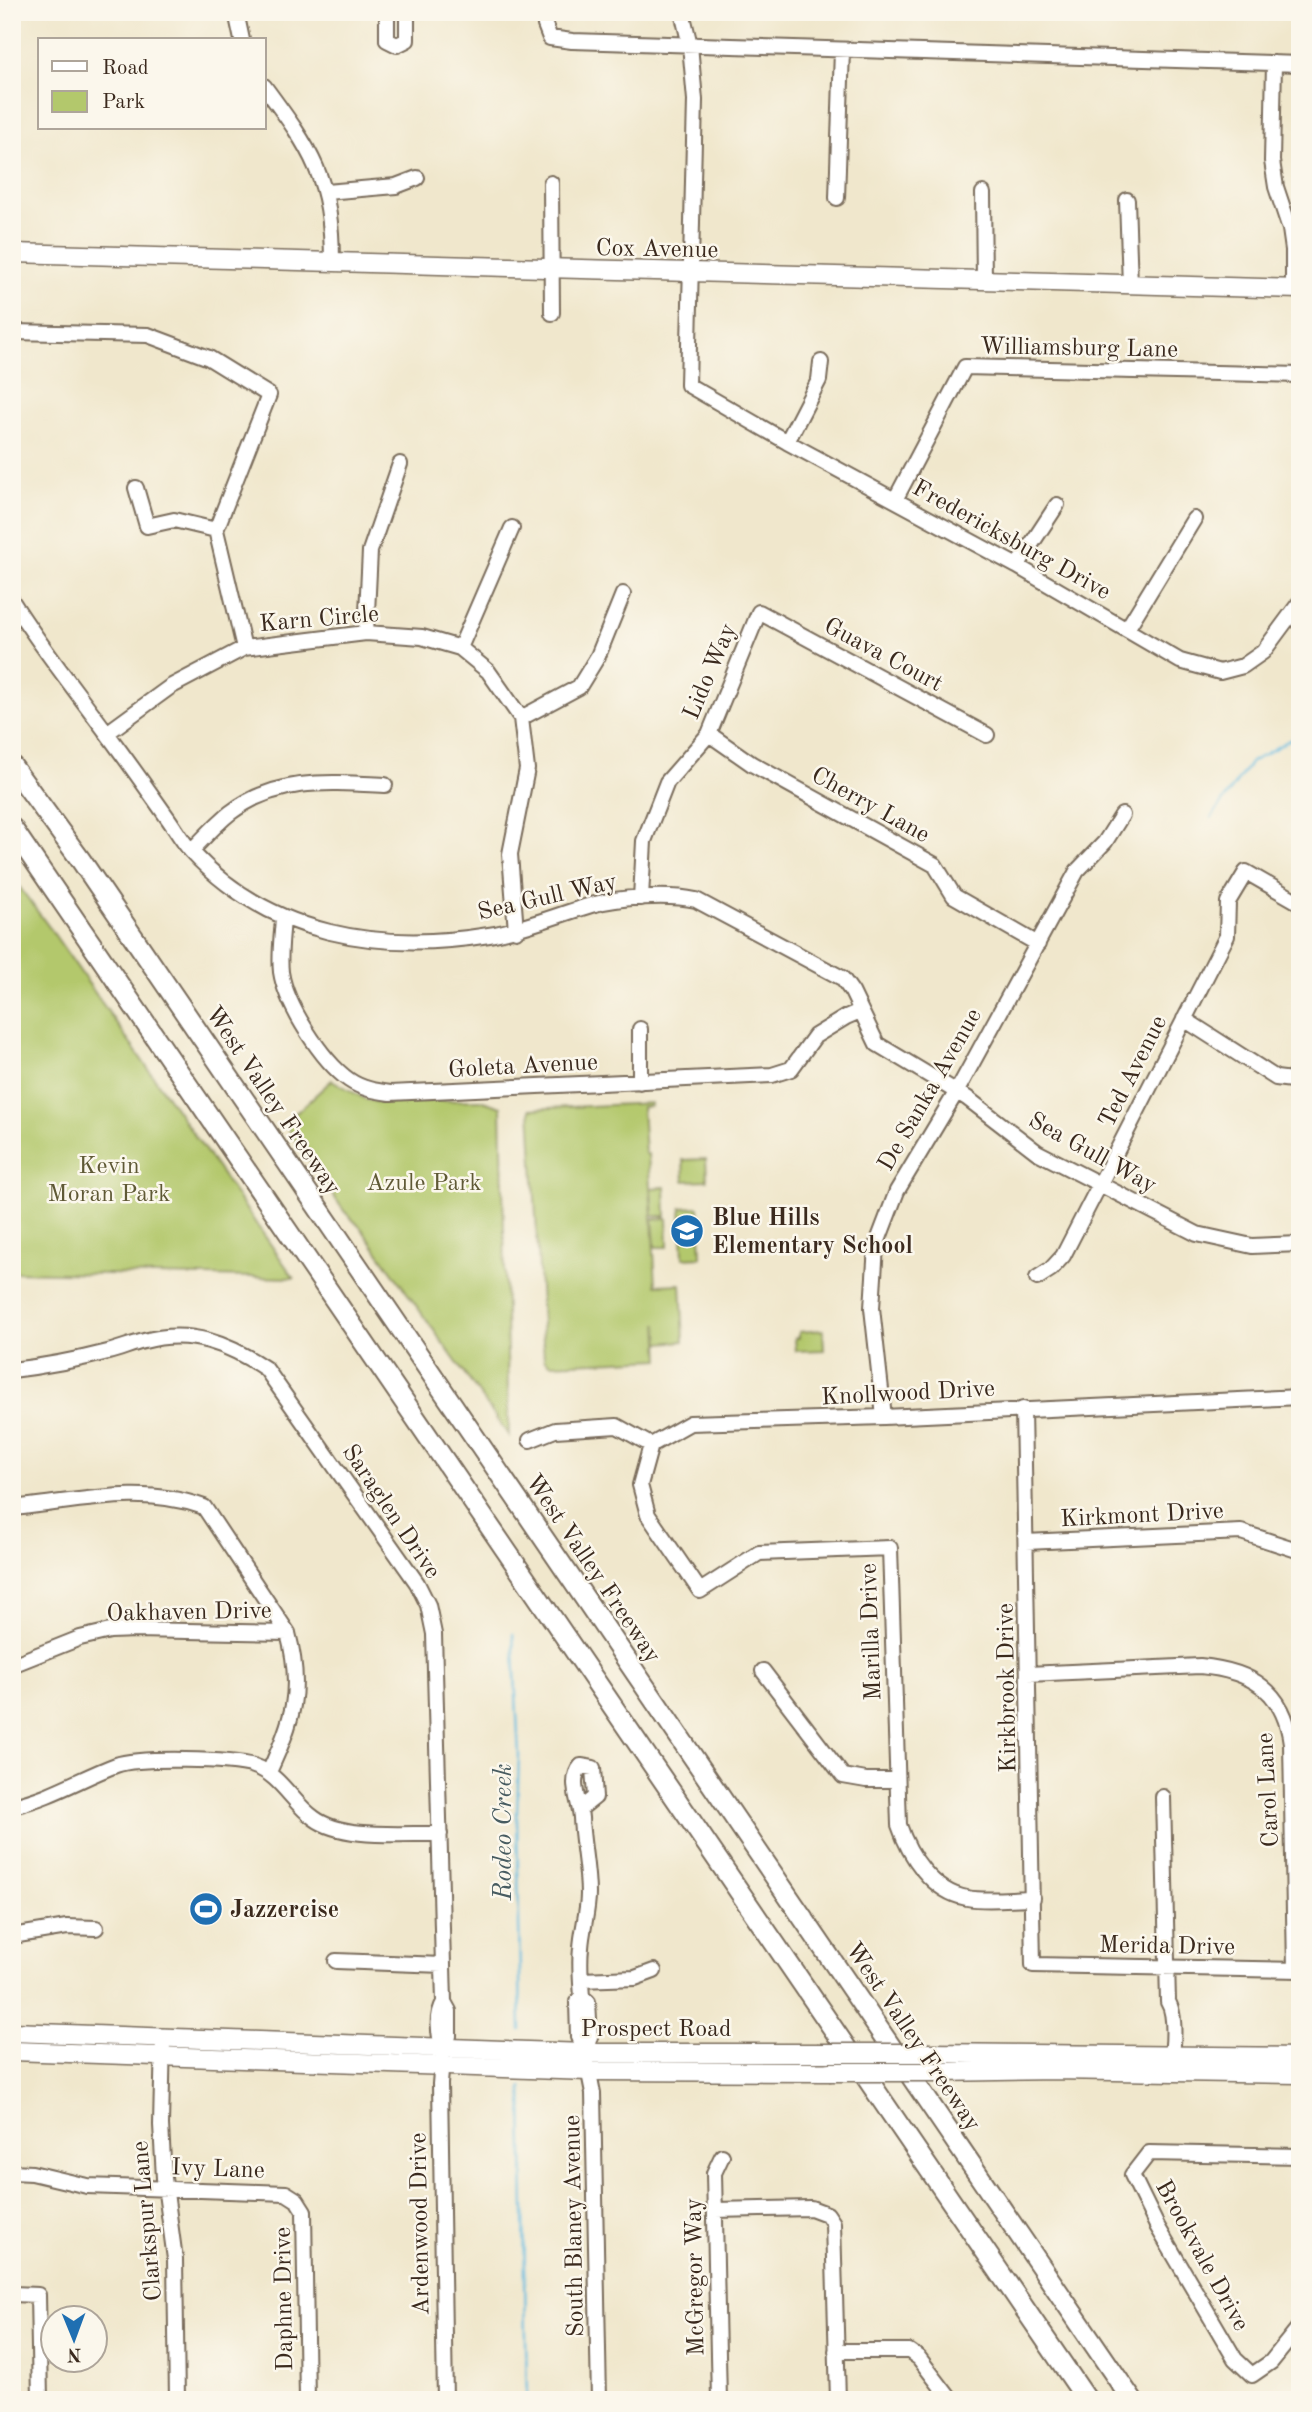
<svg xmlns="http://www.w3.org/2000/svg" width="1312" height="2412" font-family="'Old Standard TT',serif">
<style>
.green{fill:#b3c86c;stroke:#777945;stroke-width:2}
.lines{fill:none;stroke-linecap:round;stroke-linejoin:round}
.stream{stroke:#60b8dd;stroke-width:2.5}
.minor-casing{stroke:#7a6c5b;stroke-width:18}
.major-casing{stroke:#7a6c5b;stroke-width:21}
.highway-casing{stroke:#7a6c5b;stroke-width:23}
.minor{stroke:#fff;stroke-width:14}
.major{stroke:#fff;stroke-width:18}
.highway{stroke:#fff;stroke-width:19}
.major-bridge-casing{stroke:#7a6c5b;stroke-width:21;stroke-linecap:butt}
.major-bridge{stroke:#fff;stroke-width:18}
.labels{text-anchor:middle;stroke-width:5;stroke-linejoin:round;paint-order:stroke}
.street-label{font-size:24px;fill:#3b2a1e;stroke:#fbf7ec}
.park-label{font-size:24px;fill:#5f5935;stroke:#fbf7ec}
.poi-label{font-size:24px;font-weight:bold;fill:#3b2a1e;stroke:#fbf7ec;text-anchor:start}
.water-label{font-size:26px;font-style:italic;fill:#485c61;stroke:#fbf7ec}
</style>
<rect width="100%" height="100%" fill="#fbf7ec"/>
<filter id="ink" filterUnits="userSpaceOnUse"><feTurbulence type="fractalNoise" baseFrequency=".0143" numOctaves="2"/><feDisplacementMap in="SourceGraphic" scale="14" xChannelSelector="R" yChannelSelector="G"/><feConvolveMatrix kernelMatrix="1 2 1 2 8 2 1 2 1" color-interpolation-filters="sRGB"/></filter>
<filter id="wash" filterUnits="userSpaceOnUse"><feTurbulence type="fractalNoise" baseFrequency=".00686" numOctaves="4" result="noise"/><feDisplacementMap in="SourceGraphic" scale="28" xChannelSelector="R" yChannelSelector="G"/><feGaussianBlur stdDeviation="1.57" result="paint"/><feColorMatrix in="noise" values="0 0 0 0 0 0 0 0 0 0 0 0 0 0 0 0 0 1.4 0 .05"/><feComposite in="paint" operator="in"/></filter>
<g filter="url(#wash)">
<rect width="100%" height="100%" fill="#f0e7cc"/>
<!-- green -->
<path class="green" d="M12,877l37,50 245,351 -282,-6z
M332,1080l33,19 12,3 103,-2 21,7 8,329 -148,-208 -17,-17 -54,-79 -4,-10z
M651,1103v3l-9,1 3,47h3l8,131 25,-1 3,57 -24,2 -2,-20 2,36 -110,5 -6,-5 -14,-250z
M706,1159l1,21 -23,1 -1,-21z
M665,1187l1,29h-13l-2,-28z
M699,1207l2,50 -18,1 -2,-50z
M667,1218l1,29h-13l-2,-28z
M823,1330l1,20 -28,1 -1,-13h4v-6z"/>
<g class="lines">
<!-- stream -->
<path class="stream" d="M1211,818l40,-56 49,-28
M513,1634l6,121 -2,58 4,217
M522,2087l5,313"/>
</g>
</g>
<g filter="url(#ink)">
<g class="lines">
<!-- minor casing -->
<g class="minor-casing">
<path id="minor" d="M236,12l6,28
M387,12v28l10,5 10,-5v-28
M544,12l1,13 5,13 22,3 728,23
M682,12l8,33 5,55 -7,285 99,57 230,124 163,95 40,11 23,-6 20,-14 37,-50
M1274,63l-2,98 4,26 14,42 3,21v39
M264,86c48,65 68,93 68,177
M551,183l1,130
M326,192l70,-6 21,-8
M983,193l1,88
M837,198l5,-148
M1127,200l3,85
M12,332l136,3 61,23 60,37 -53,135 28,118
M787,442l32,-62 2,-18
M136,488l11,38 27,-6 42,10
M895,500l70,-133 335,8
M1017,566l40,-61
M12,601c32,51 70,97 105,146 17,23 33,46 50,70 8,11 15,24 24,34 78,85 189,102 298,84 36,-6 68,-20 102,-30 28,-8 77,-11 105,-5l146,78 10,14 25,52 90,54 70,54 160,82 55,12 48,-2
M1127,629l67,-110
M366,633l4,-82 30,-87
M460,648l52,-120
M521,718l58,-31 19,-31 25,-62
M107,733l63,-46 74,-39 122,-15 56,4 38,11 28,23 33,47 6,51 -17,85 6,77
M709,734l43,30 183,101 19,31 84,48
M191,851c13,-13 25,-27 39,-38 47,-36 99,-31 155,-28
M641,898l3,-57 23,-59 42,-48 50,-122 228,123
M283,918c-1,17 -4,37 -2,54 5,33 41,89 68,108 13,9 27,11 41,13l382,-18 19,-6 24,-33 31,-19 14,-6
M1184,1019l92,59 24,3
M640,1029v53
M1037,1278l14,-9 12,-13 164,-320 1,-34 18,-30 54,31
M12,1370c33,-4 65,-10 96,-18 12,-3 24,-8 36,-11 46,-13 85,3 122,28l151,214 11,22 6,29 10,368 5,9v25l-6,12 -3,36 5,316
M1023,1409l10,556 267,5
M884,1417l-12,-109 4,-62 21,-55 60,-100 120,-220 28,-29 17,-27
M530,1440l25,-10 62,-4 34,19 39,-22 194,-6 416,-20
M651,1445l-11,40 8,30 52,76 59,-38 131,-5 9,277c10,30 33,67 68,73 21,4 45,0 66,0
M12,1508c64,-6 130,-24 192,-1l84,126c15,57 5,87 -19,139
M1026,1542l215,-10 59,19
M12,1665l68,-27 30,-7 26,-1 152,3
M763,1671l80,105 23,4h31
M1028,1674l172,-8c51,5 84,24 91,77l4,227
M1163,1797l5,205c8,12 6,47 2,61
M12,1806c38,-8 69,-28 104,-41 22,-8 116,-6 138,1 27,9 38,37 60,52 29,22 90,15 126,16
M580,1809l15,-12 -2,-29 -12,-2c-13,15 -1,35 0,52 1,25 7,50 7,76 0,18 -6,36 -7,54 -2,16 0,33 1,49l6,5 2,35 -5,16
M12,1936l55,-9 29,1
M336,1961l107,4
M581,1980l54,-2 19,-7
M582,1997l-5,5 1,35 7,16 8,40 6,307
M163,2038l-2,87 3,53 11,81 2,141
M443,2048c-5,-15 -7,-32 1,-46
M1300,2156l-151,-3 -17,22 25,51 78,133 17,16 19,-13 29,-36
M12,2172l20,1 55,13 199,7 11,7 7,11 3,189
M715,2210l96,-2 16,6 6,9 5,177
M12,2294l26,1 2,105
M836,2351h73l10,7 32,42
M719,2400l-5,-227 8,-17"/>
</g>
<!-- major casing -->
<g class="major-casing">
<path id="major" d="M12,253l1288,36
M12,2032l573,21h232
M12,2051l577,20 240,1
M928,2053l372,4
M941,2072l113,-2 246,4"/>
</g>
<!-- highway casing -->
<g class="highway-casing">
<path id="highway" d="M12,766l68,93 1052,1541
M12,828l1075,1572"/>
</g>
<!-- minor -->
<use href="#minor" class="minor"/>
<!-- major -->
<use href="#major" class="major"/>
<!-- highway -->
<use href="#highway" class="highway"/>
<!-- major-bridge casing -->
<g class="major-bridge-casing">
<path id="major-bridge" d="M817,2053h111
M829,2072h112"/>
</g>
<!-- major-bridge -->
<use href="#major-bridge" class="major-bridge"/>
</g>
</g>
<!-- icons -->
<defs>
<g id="school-disc" transform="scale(1.75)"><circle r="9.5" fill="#1f6fb2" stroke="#fbf7ec"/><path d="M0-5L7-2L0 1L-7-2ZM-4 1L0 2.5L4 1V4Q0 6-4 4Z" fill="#fff"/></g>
<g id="stadium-disc" transform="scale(1.75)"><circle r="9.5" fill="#1f6fb2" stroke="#fbf7ec"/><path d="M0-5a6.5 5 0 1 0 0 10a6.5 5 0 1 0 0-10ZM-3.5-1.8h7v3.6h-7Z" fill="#fff"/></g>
</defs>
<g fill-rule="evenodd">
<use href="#school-disc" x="687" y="1231"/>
<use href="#stadium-disc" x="206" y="1909"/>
</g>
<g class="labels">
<!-- street labels -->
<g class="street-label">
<text transform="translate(657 248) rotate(1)" y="8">Cox Avenue</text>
<text transform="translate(1079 347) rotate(1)" y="8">Williamsburg Lane</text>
<text transform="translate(1012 539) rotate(29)" y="8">Fredericksburg Drive</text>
<text transform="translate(319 618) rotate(-5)" y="8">Karn Circle</text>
<text transform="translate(884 654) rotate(28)" y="8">Guava Court</text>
<text transform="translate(709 671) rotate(-67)" y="8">Lido Way</text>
<text transform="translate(871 804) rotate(29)" y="8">Cherry Lane</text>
<text transform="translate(547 896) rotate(-13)" y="8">Sea Gull Way</text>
<text transform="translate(523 1065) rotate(-3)" y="8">Goleta Avenue</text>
<text transform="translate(1132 1071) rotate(-63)" y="8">Ted Avenue</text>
<text transform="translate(929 1089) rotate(-60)" y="8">De Sanka Avenue</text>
<text transform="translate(274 1100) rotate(56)" y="8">West Valley Freeway</text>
<text transform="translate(1093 1152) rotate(29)" y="8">Sea Gull Way</text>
<text transform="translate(908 1392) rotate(-3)" y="8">Knollwood Drive</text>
<text transform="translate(392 1511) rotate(56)" y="8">Saraglen Drive</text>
<text transform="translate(1142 1514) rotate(-3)" y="8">Kirkmont Drive</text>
<text transform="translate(594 1568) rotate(56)" y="8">West Valley Freeway</text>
<text transform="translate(189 1611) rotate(-1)" y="8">Oakhaven Drive</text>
<text transform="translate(870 1632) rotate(-92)" y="8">Marilla Drive</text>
<text transform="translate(1006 1688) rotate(-91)" y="8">Kirkbrook Drive</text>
<text transform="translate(1267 1790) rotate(-93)" y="8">Carol Lane</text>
<text transform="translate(1167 1945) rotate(1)" y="8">Merida Drive</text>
<text x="656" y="2036">Prospect Road</text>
<text transform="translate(914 2036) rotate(56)" y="8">West Valley Freeway</text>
<text transform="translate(218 2168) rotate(2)" y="8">Ivy Lane</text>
<text transform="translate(146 2221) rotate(-95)" y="8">Clarkspur Lane</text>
<text transform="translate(419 2224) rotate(-91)" y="8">Ardenwood Drive</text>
<text transform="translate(573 2226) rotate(-91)" y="8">South Blaney Avenue</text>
<text transform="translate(1203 2255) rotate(61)" y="8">Brookvale Drive</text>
<text transform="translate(694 2277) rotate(-91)" y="8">McGregor Way</text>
<text transform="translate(283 2299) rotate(-91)" y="8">Daphne Drive</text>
</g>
<!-- park labels -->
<g class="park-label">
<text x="109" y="1173">Kevin<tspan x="109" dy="28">Moran Park</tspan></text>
<text x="424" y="1190">Azule Park</text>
</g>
<!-- poi labels -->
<g class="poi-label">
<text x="712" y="1225">Blue Hills<tspan x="712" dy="28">Elementary School</tspan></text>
<text x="230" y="1917">Jazzercise</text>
</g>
<!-- water labels -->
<g class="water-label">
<text transform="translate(502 1832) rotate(-90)" y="9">Rodeo Creek</text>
</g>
</g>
<!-- margin -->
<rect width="1312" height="2412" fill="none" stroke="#fbf7ec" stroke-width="42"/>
<!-- legend -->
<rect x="38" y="38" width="228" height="91" fill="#fbf7ec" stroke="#aea59a" stroke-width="2"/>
<rect x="52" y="61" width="35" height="10" fill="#ffffff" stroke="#aea59a" stroke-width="2"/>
<text x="102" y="74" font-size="21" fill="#3b2a1e">Road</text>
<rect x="52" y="91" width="35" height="21" fill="#b3c86c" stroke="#aea59a" stroke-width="2"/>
<text x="102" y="108" font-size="21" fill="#3b2a1e">Park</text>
<!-- north arrow -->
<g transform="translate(74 2339) rotate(179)"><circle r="33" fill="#fbf7ec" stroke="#aea59a" stroke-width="2"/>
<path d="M0-5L12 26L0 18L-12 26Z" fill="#1f6fb2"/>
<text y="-10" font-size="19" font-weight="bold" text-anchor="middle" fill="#3b2a1e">N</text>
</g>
</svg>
